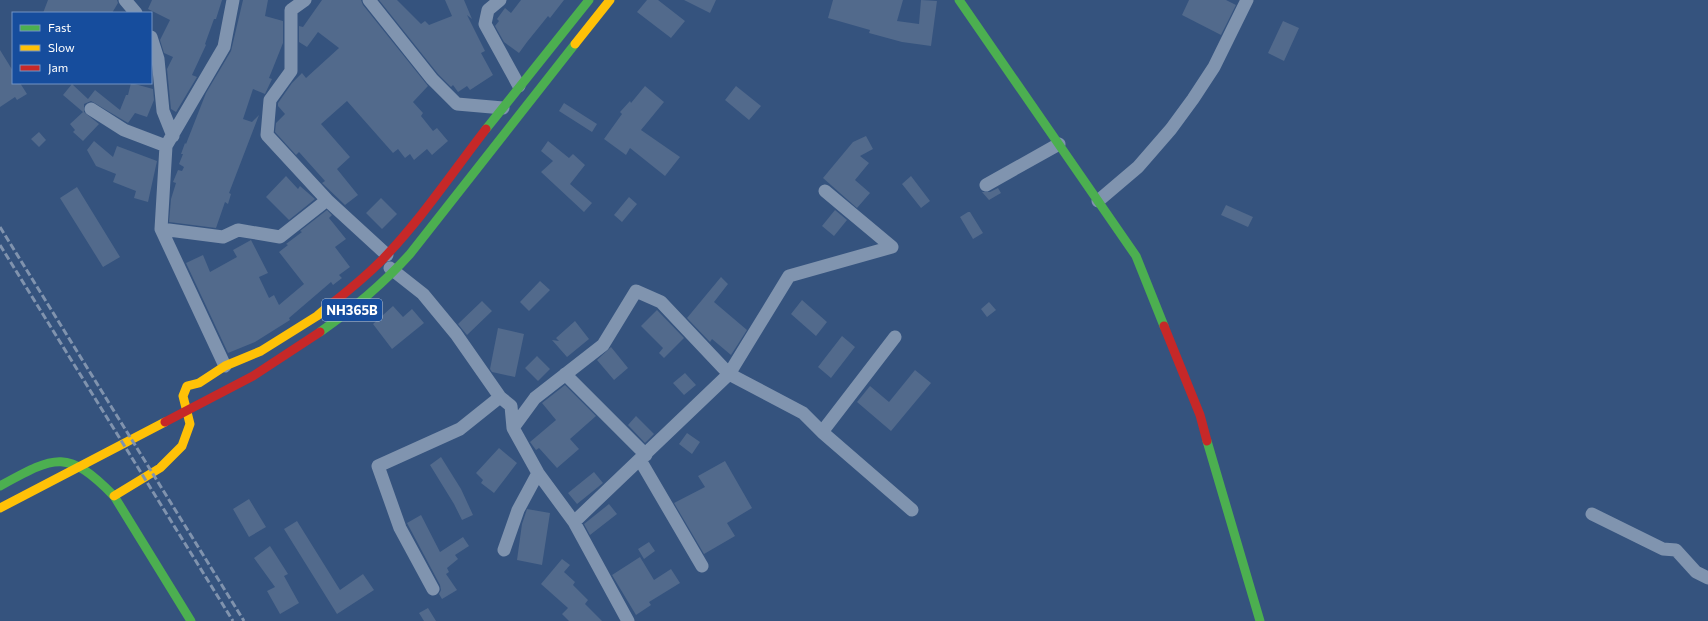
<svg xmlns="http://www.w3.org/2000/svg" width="1708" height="621" font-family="Commissioner,sans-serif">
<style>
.building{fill:#526a8c}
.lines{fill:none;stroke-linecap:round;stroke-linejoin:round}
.street{stroke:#8094af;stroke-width:13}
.fast{stroke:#4caf50;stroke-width:9}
.slow{stroke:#ffc107;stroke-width:9}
.jam{stroke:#c62828;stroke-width:9}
.rail{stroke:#8093ae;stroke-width:3;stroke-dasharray:7 3;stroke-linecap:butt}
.labels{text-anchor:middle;stroke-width:3;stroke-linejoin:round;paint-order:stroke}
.shield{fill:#164d9d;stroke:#b9cae2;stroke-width:1}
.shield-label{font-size:13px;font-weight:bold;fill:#fff}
</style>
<rect width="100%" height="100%" fill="#35537e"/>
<!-- building -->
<path class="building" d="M48,0h69l1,3 -6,10h-69z
M152,0h70l-6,19h-2l-9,25 1,1 -14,30 5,2 -21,35 -5,-3 -4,-40 6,-12 -9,-4 -4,-13 10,-20 -22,-11z
M243,0h25l-3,16 18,5v22l-14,35 3,1 -7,15 -12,-5 -10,30 9,3 7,-7 -30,78 2,1 -3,10 -3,-2 -9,26 -47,-6 2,-23 5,-16 -3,-1 5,-12 4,1 2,-4 -5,-3 4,-10h-2l4,-11 1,1 20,-51 25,-42z
M322,0h39l2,5 65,81 -15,16 10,11 -2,3 12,15 4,-3 11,13 -16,14 -5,-6 -13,11 -4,-6 -5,4 -7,-9 -5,4 -46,-52 -26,23 29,33 -13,12 21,26 -13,10 -23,-22 3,-2 -26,-29 -3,3 -21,-23 1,-9 9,-9 -7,-8v-3l14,-20 10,-10 4,5 33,-30 -21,-16 -11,15 -8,-5v-16l4,1z
M379,0h18l24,24 4,-3 4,4 23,-9 -7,-16h19l8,19 -5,-4 18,36 -4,2 12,22 -23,15 -3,-4 -9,6 -5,-7 -2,2 -13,-13z
M521,0h43l-14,18 -2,-2 -21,26 -8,11 -15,-11 -9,-16 4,-5 -2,-2 8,-11 6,5z
M647,0h11l27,21 -14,17 -34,-26z
M684,0h32l-6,13z
M833,0h70l-6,21 22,3 2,-24 16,1 -6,45 -29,-4 -33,-9 1,-3 -42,-12z
M1189,0h37l10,5 -15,30 -39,-20z
M1283,21l16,7 -15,33 -16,-8z
M0,50l13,21v12h7l7,11 -10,6 -2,-3 -15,10z
M131,83l22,6 1,11 -7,17 -12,-4 -7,10 -37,-22 -7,3v8l15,12 -16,17 -10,-9 2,-2 -5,-6 13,-12 -20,-17 9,-11 16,15 7,-9 25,20 6,-15h2z
M645,86l19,16 -23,28 39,27 -15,19 -35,-28 -4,7 -22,-16 18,-25 -2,-2 10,-11 1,2z
M736,86l25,20 -12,14 -24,-20z
M564,103l33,21 -5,8 -33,-21z
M39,132l7,8 -7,7 -8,-8z
M866,136l7,13 -13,7 9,7 -14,17 15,13 -13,15 -34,-30 30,-36z
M94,141l19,16 4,-11 40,15 -9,41 -14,-4 2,-7 -23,-9 3,-8 -20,-8 -9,-16z
M548,141l21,17 4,-4 12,11 -15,19 22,19 -8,9 -43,-40 12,-11 -12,-10z
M286,176l12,13 2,-3 15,13 -26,21 -23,-23z
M911,176l19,25 -9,7 -19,-24z
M77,187l43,70 -17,10 -43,-69z
M998,188l3,5 -12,7 -7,-8h8z
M629,197l8,7 -15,18 -8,-7z
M381,198l16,16 -15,15 -16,-16z
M1226,205l27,12 -5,10 -27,-12z
M327,210l5,5 -3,3 17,21 -11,8 15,20 -11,8 3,3 -9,7 -2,-3 -42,36 1,2 -35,22 -27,11 -42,-90 17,-8 7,17 27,-15 -4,-7 18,-10 17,33 -9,4 10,21 5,-3 5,10 25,-21 -25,-32 9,-7 -2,-1 16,-12 -2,-1z
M835,210l12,10 -13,16 -12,-10z
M968,212h2l13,21 -10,6 -13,-22z
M721,277l7,7 -14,18 33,28 -16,25 -19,-16 -2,3 -23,-24z
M540,281l10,9 -21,21 -9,-9z
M802,300l25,22 -11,14 -25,-22z
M482,301l10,10 -25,24 -9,-11z
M989,302l7,8 -9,7 -6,-8z
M393,306l10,11 9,-8 12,14 -32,26 -19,-25z
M657,310l27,28 -20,20 -5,-5 4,-5 -22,-22z
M575,321l14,18 -22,18 -15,-17 7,1 -3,-3z
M498,328l26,6 -9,43 -23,-5 -2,-3z
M842,336l13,11 -24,31 -13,-11z
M611,347l17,21 -14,12 -17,-20z
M537,356l13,13 -12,12 -13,-13z
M915,370l16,13 -40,48 -34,-29 13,-16 19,16z
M685,373l11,12 -12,10 -11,-12z
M565,385l31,31 -26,23 9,10 -22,19 -18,-20 -3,2 -6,-8 26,-22 -14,-17z
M636,416l18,18 -9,9 -17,-18z
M687,433l13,9 -8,12 -13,-10z
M499,448l18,15 -23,30 -13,-10 2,-3 -7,-7z
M441,457l20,32 12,26 -11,5 -8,-16 -24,-39z
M725,461l27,47 -25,15 8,13 -31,18 -30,-51 31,-16 -7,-11z
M594,472l9,11 -26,21 -9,-11z
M249,499l17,28 -17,10 -16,-28z
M609,504l8,10 -27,21 -6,-11z
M527,509l23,4 -8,52 -25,-5 5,-36z
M421,515l19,37 23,-15 6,9 -14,9 3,4 -11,9 2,4 -3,2 11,16 -15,9 -3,-5 2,-4 -1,-5 -33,-62z
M297,521l43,69 23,-16 11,16 -37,24 -53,-85z
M649,542l6,9 -11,8 -6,-10z
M270,546l18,28 -4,2 15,27 -19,11 -13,-23 8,-4 -21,-29z
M640,557l14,23 17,-11 9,14 -31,19 2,3 -15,10 -24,-40z
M562,559l8,6 -6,7 11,10 -2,3 15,15 -3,4 17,17h-33l-7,-7 6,-6 -27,-24z
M428,608l8,13h-12l-5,-8z"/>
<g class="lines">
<!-- street -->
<path class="street" d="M125,0l11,13
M305,0l-14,10v61l-21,29 -3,35 60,65
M369,0l63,79 25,25 46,4
M500,0l-12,10 -3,14 34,62
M151,37l7,22 5,52 10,25
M91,109l33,21 42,16
M986,185l73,-41
M1098,201l40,-34 33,-38 22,-30 21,-32 33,-67
M161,229l62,8 15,-7 42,7 47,-37 60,55
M390,268l33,26 33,40 44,63 11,9 2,22 25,45 36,49 54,99
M225,366l-64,-137 5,-83 58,-99 9,-47
M565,374l81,81
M513,428l22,-30 68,-53 33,-54 25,11 68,72 60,-98 103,-29 -67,-56
M822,432l73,-95
M640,460l62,106
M1592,514l71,35 13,1 20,22 12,6
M574,522l155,-148 74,39 19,19 90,78
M504,550l14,-40 20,-37
M433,589l-33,-61 -22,-62 82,-37 40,-32"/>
<!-- fast -->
<path class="fast" d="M959,0l177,256 28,70
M486,129l103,-129
M320,332c33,-23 63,-48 90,-78l165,-210
M1207,441l53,180
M0,486c55,-30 67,-38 114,10l77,125"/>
<!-- slow -->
<path class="slow" d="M575,44l35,-44
M114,496l46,-28 22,-22 8,-22 -7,-28 4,-10 12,-3 26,-17 36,-15 56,-35 13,-11
M0,508l165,-86"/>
<!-- jam -->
<path class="jam" d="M330,305c18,-14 35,-28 51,-44 39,-40 71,-88 105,-132
M1164,326l36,89 7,26
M165,422l88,-46 67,-44"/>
<!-- rail -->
<path class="rail" d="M0,227l244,394
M0,245l233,376"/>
</g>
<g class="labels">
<!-- shield labels -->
<rect class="shield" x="322" y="299" width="60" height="22" rx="3"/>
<g class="shield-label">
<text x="352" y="315">NH365B</text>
</g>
</g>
<!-- legend -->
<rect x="12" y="12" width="140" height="72" fill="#164d9d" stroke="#7394c4"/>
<rect x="20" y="25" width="20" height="6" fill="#4caf50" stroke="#7394c4"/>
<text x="48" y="32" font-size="12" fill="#ffffff">Fast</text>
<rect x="20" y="45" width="20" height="6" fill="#ffc107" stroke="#7394c4"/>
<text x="48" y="52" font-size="12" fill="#ffffff">Slow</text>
<rect x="20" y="65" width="20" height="6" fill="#c62828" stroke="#7394c4"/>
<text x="48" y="72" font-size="12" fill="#ffffff">Jam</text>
</svg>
